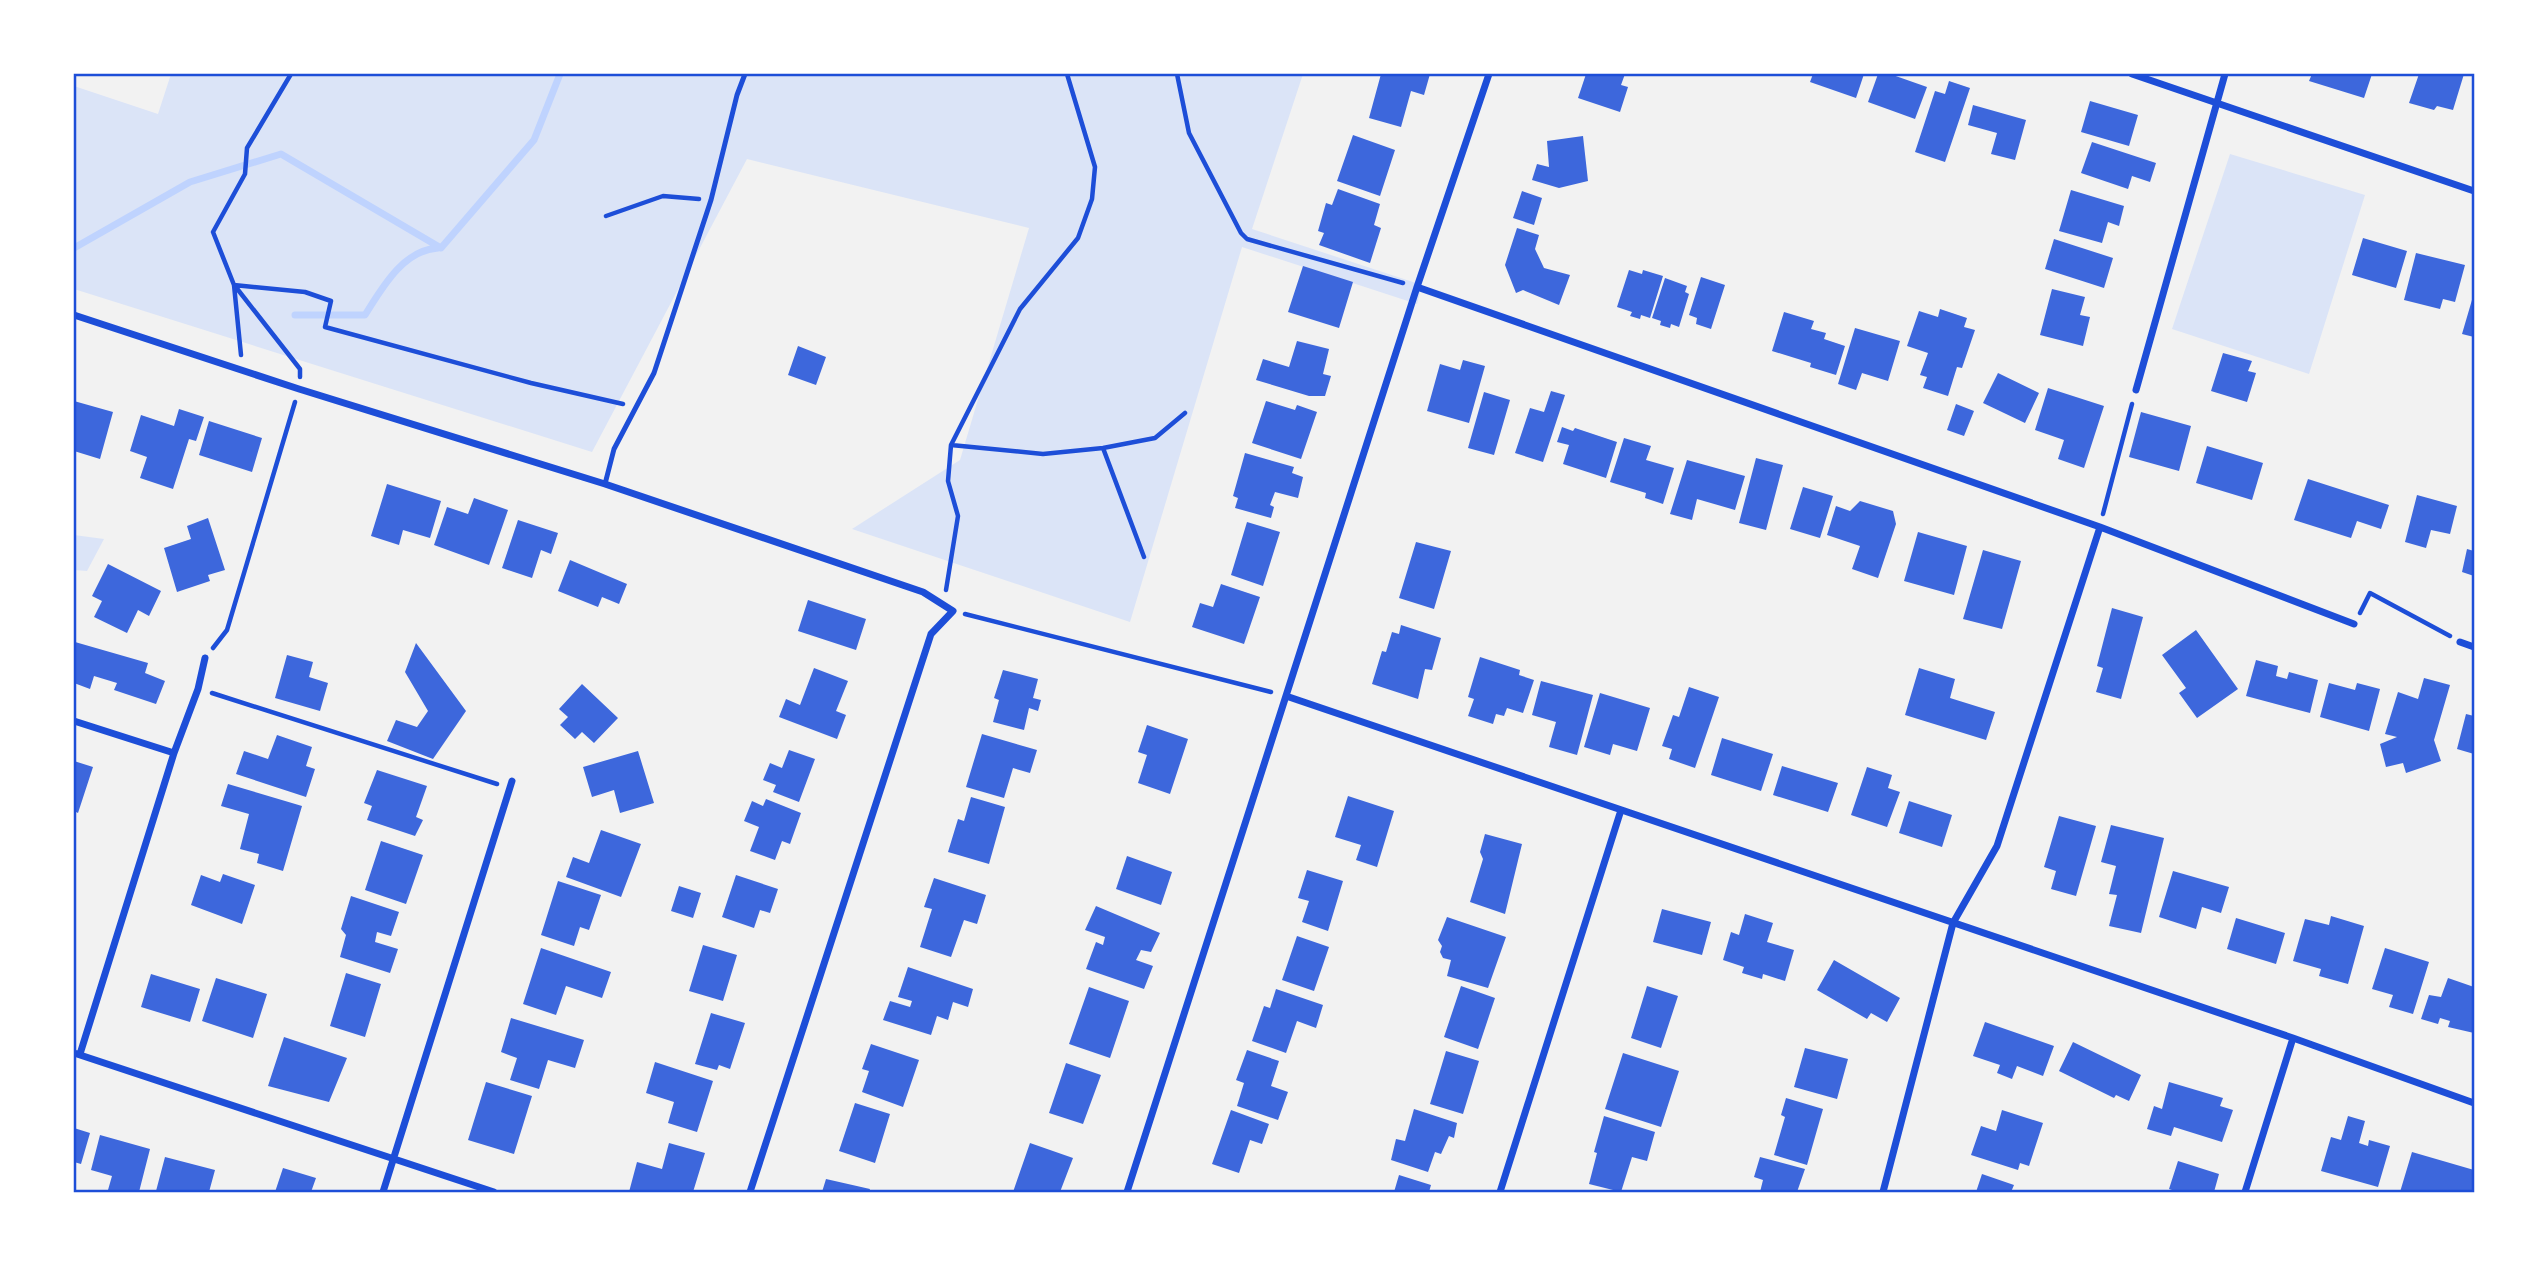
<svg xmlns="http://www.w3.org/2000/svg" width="2548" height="1266" font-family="'Noto Serif',serif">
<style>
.green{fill:#dbe4f7}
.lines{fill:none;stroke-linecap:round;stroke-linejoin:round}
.stream{stroke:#bfd3fe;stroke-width:7}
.building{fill:#3d67dc}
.path{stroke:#1d4ed8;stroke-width:4.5}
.service{stroke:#1d4ed8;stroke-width:5}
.minor{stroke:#1d4ed8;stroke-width:7}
.neatline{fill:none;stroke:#1d4ed8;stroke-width:2.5}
</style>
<rect width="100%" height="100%" fill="#f2f2f2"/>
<!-- green -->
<path class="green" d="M171,74h1132l-51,155 170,56 -5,19 -175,-57 -112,375 -278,-93 108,-69 69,-232 -282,-69 -155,293 -518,-163v-203l84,28z
M2230,154l135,41 -56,179 -137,-45z
M74,535l30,4 -17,32 -13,-1z"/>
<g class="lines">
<!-- stream -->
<path class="stream" d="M74,248l116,-66 91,-28 160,94 93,-108 26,-66
M295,315h70c17,-27 38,-65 73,-67"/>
</g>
<!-- building -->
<path class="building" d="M1381,74h49l-6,21 -13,-4 -10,36 -32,-9z
M1586,74h39l-4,11 7,2 -8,25 -42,-14z
M1813,74h51l-8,24 -46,-16z
M1878,74h12l37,13 -12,32 -47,-17z
M2312,74h60l-8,24 -55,-17z
M2419,74h45l-11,36 -16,-4 -3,4 -25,-7z
M1949,81l21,7 -25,74 -30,-10 20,-61 10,3z
M2090,101l48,14 -9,31 -48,-14z
M1973,105l53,15 -11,40 -24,-6 6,-21 -29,-8z
M1353,135l42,15 -15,46 -43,-15z
M1583,136l5,45 -29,7 -27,-8 5,-16 12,3 -2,-26z
M2092,142l64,21 -6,19 -18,-6 -4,13 -47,-16z
M1338,189l42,15 -6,21 7,3 -11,35 -51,-18 5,-12 -6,-2 8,-28 6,2z
M2071,190l53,16 -5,20 -11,-4 -6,21 -43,-12z
M1522,191l20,7 -8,27 -21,-7z
M1517,228l22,7 -4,14 9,19 26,7 -11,30 -36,-15 -7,3 -11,-28z
M2363,238l44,13 -11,37 -44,-13z
M2054,239l59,19 -9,30 -59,-19z
M2416,253l49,12 -10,37 -12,-3 -3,10 -36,-9z
M1303,266l50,16 -14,46 -51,-16z
M1629,270l13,4 1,-4 20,6 -13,42 -9,-3 -1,4 -10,-3 2,-4 -15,-5z
M1701,277l24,8 -14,44 -15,-5 1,-6 -8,-3z
M1665,278l22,8 -2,6 4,2 -10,33 -8,-3 -1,4 -10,-3 1,-4 -9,-3z
M2052,289l33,8 -5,18 10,2 -7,29 -43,-11z
M2474,293v44l-12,-3z
M1940,309l27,9 -3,9 11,3 -13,38 -5,-1 -9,29 -25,-8 4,-11 -7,-2 8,-22 -21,-7 12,-35 19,6z
M1784,312l30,9 -3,8 15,4 -2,6 21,7 -9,29 -26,-8 1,-4 -39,-12z
M1855,328l45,13 -12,40 -26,-8 -6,17 -18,-6z
M1297,341l32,8 -6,25 8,2 -6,20h-16l-53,-16 7,-21 26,8z
M798,346l28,11 -10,28 -28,-10z
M2223,353l29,8 -4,10 8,2 -9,29 -36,-11z
M1463,360l22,6 -16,57 -42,-12 13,-47 20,6z
M1998,373l41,20 -14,30 -42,-20z
M2048,388l56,18 -20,62 -26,-9 6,-19 -29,-10z
M1551,391l14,4 -22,67 -28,-9 15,-45 14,4z
M1484,392l26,8 -16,55 -26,-7z
M74,401l39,11 -13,47 -26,-8z
M1266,401l29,9 2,-5 20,7 -16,47 -49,-16z
M1956,404l18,7 -10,25 -17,-6z
M179,409l25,8 -8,24 -7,-2 -16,50 -33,-11 7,-21 -17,-6 11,-36 33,11z
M2141,412l50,14 -12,45 -50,-14z
M209,421l53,17 -10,34 -53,-17z
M1562,427l11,4 2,-3 42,14 -11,36 -43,-14 6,-19 -12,-3z
M1624,438l27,8 -5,14 28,8 -11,36 -18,-6 1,-5 -36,-11z
M2207,446l56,17 -11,37 -56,-17z
M1245,453l49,14 -2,6 11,4 -5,21 -23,-6 -5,13 4,2 -3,11 -36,-10 3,-10 -5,-2z
M1756,458l27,7 -17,65 -27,-7z
M1687,460l58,16 -10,34 -38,-11 -5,21 -22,-6z
M2308,479l81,26 -8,24 -24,-8 -6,17 -57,-18z
M387,484l54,17 -11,37 -27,-8 -4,15 -28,-9z
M1803,487l30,9 -13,42 -30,-9z
M2417,495l40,11 -7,28 -19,-4 -5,18 -21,-6z
M474,498l34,12 -19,55 -55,-20 13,-38 21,7z
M1860,501l33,10 3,13 -18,54 -26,-9 8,-23 -33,-11 9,-29 14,5z
M208,518l17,52 -17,5 2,6 -33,11 -13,-44 27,-9 -4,-13z
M518,520l40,13 -7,21 -10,-4 -9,28 -30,-10z
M1247,522l33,10 -17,54 -32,-11z
M1918,532l49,14 -13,49 -50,-14z
M1416,542l35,9 -17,58 -35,-11z
M2467,549l7,2v25l-12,-4z
M1983,550l38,11 -19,68 -39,-10z
M570,560l57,24 -8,20 -17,-7 -4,10 -40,-16z
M108,564l53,27 -12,25 -11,-6 -11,23 -33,-16 8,-16 -10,-5z
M1221,584l39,13 -16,47 -52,-17 8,-24 13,4z
M808,600l58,19 -10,31 -58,-19z
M2112,608l31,9 -22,82 -25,-7 7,-24 -6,-2z
M1401,625l40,13 -9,32 -7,-1 -7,30 -46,-15 10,-33 4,1 6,-20 7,2z
M2196,630l42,59 -41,29 -18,-25 7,-5 -24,-33z
M75,642l73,21 -3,10 20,8 -9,23 -42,-14 3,-7 -23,-7 -4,13 -16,-6z
M416,643l50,68 -33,48 -46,-18 9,-21 21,7 11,-16 -23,-39z
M287,655l26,7 -4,15 19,6 -8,28 -45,-13z
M1480,657l40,13 -1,5 15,5 -11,33 -16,-5 -3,8 -8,-2 -3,10 -25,-8 6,-17 -6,-2z
M2256,660l22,6 -2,10 11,3 2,-7 29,8 -8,33 -64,-17z
M814,668l34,13 -12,30 10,4 -9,24 -58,-22 7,-18 14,6z
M1919,668l36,11 -5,19 45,14 -9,28 -81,-25z
M1003,670l35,9 -5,19 8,2 -3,11 -9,-3 -5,22 -31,-8 6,-22 -5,-2z
M2424,678l26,7 -16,55 7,21 -35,12 -3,-10 -17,4 -6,-23 17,-7 -12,-3 13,-42 20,7z
M1541,681l52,14 -16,60 -28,-8 7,-25 -24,-7z
M2329,683l26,7 2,-7 23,6 -11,42 -49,-14z
M582,684l36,34 -24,25 -12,-11 -7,7 -15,-14 8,-8 -9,-8z
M1689,687l30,10 -24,71 -26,-9 3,-10 -10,-3 11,-31 6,2z
M1600,693l50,15 -13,43 -24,-7 -3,11 -26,-8z
M2466,714l8,2v38l-17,-5z
M1147,725l41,14 -18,55 -32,-11 9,-28 -9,-3z
M982,734l55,16 -7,23 -17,-5 -9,30 -38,-11z
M277,735l35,12 -6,19 9,3 -9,28 -70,-23 8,-23 24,8z
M1722,738l51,16 -12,37 -50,-16z
M789,750l26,9 -16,43 -26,-10 3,-7 -13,-5 7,-17 12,5z
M638,751l16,52 -34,10 -6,-23 -22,7 -9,-30z
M74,761l19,6 -15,46 -4,-2z
M1782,766l56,17 -10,29 -55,-17z
M1867,767l25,8 -4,13 12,4 -13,35 -36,-12z
M377,770l50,16 -11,31 7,3 -8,16 -48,-16 5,-14 -8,-3z
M228,784l74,22 -19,65 -26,-8 2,-9 -19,-5 9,-35 -28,-8z
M1348,796l46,15 -17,56 -21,-7 5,-15 -26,-8z
M971,797l34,10 -16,57 -41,-12 10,-33 6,2z
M766,799l35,14 -11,31 -8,-3 -7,19 -25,-9 9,-24 -15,-6 8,-20 11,5z
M1909,801l43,14 -10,32 -43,-14z
M2059,816l37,10 -20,70 -25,-7 5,-18 -12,-4z
M2111,825l53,13 -23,95 -32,-7 8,-31 -8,-1 7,-28 -15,-4z
M601,830l40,14 -20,53 -55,-20 7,-20 16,6z
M1485,834l37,10 -17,70 -35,-12 13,-43 -3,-7z
M381,841l42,14 -17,49 -41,-14z
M1127,856l45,16 -11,33 -45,-16z
M1307,870l36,11 -15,50 -26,-9 7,-21 -11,-3z
M2173,871l56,16 -8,26 -19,-6 -6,22 -37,-12z
M223,874l32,11 -13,39 -51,-19 10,-30 19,7z
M736,875l42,14 -8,24 -10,-3 -6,18 -32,-11z
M934,878l52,17 -9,29 -13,-4 -13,37 -31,-10 12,-38 -8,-2z
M558,881l43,14 -12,35 -9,-3 -6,19 -33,-11z
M679,886l22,7 -8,25 -22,-7z
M351,896l48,16 -8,24 -14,-4 -2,10 23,7 -8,24 -50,-16 6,-22 -5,-6z
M1096,906l64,27 -9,19 -10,-2 -5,10 17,6 -9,23 -58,-20 10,-27 7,3 2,-8 -20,-7z
M1662,909l49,13 -9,33 -49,-13z
M1745,914l28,9 -6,19 27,8 -9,31 -22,-7 -1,5 -20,-6 2,-6 -21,-7 8,-28 8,3z
M2331,916l33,10 -16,58 -29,-8 2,-7 -28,-8 12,-42 24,6z
M1447,917l59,20 -18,51 -41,-12 4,-16 -8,-2 -3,-6 2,-6 -4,-6z
M2236,918l49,15 -9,31 -49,-15z
M1297,936l32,11 -15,44 -32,-11z
M703,945l34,10 -14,46 -34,-10z
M541,948l70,24 -9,26 -36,-12 -10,29 -33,-11z
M2385,948l44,14 -16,52 -24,-7 4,-12 -21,-6z
M1834,960l66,38 -13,24 -16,-9 -4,6 -50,-29z
M908,967l65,22 -5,18 -15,-5 -5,18 -11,-4 -6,19 -48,-15 7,-19 20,6 2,-6 -14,-4z
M346,973l35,11 -16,53 -35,-11z
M151,974l49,15 -10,33 -49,-15z
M216,978l51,16 -14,44 -51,-17z
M2448,978l26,9v46l-26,-6 2,-6 -10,-3 -2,6 -17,-5 8,-24 12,2z
M1461,986l34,12 -17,51 -34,-12z
M1647,986l31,10 -17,52 -30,-10z
M1089,987l40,14 -19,57 -41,-14z
M1276,989l47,16 -7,23 -19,-7 -11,32 -34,-12 12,-35 6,2z
M711,1013l34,10 -15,46 -11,-4 -2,5 -22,-6z
M511,1018l73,22 -9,28 -27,-8 -9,29 -29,-9 7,-22 -16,-6z
M1985,1022l69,24 -11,30 -26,-10 -5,13 -15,-6 3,-8 -27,-9z
M284,1037l63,21 -18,44 -61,-16z
M2073,1042l68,33 -12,26 -13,-6 -2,3 -55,-27z
M871,1044l48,16 -16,47 -41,-15 7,-21 -7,-2z
M1805,1048l43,11 -11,40 -43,-12z
M1247,1050l32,11 -8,25 17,6 -10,28 -41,-14 7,-23 -8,-3z
M1446,1051l33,10 -16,53 -33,-10z
M1623,1053l56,18 -18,56 -56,-18z
M655,1062l58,19 -16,51 -29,-9 6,-21 -28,-9z
M1066,1063l35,12 -18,49 -34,-11z
M486,1082l46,14 -18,58 -46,-14z
M2169,1082l54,16 -3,8 13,4 -11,32 -48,-15 -3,9 -24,-7 7,-23 8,3z
M1786,1098l37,11 -16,56 -33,-10 11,-38 -4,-2z
M855,1103l35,11 -15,49 -36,-12z
M1414,1109l43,14 -3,15 -5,-2 -8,18 -6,-2 -7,20 -37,-12 5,-21 9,2z
M1231,1110l38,14 -7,20 -12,-4 -11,33 -27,-9z
M2002,1110l41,13 -14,43 -9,-3 -2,7 -47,-15 10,-29 15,5z
M1604,1116l51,16 -8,29 -15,-4 -11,35 -32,-8 8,-31 -3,-1z
M2348,1116l17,5 -6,22 9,3 1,-6 21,6 -12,41 -57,-16 10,-34 10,3z
M74,1128l16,5 -9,31 -7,-2z
M100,1135l50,14 -11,43 -31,-2 4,-14 -21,-6z
M669,1143l36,10 -12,39h-64l8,-30 25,7z
M1030,1143l43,15 -13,34h-47z
M2412,1152l62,18 -2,22h-72z
M165,1157l50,13 -6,22 -53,-1z
M1760,1157l45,12 -8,23h-37l3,-12 -9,-3z
M2178,1161l41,13 -5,18h-36l-9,-3z
M283,1168l33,10 -5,14h-36z
M1982,1174l32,11 -3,7h-35z
M1399,1175l32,10 -2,7h-35z
M826,1179l44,10 -1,3h-47z"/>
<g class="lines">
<!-- path -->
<path class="path" d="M1177,74l12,59 52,100 6,6 156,44
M606,216l57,-20 36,3
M234,285l71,7 26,9 -6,26 206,56 92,21
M235,286l65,83v8
M241,355l-7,-70 -21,-53 32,-58 2,-26 44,-74
M951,445l92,9 60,-6 52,-10 30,-25
M1103,448l41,109
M2103,514l29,-110
M946,590l12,-74 -10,-35 3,-36 69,-136 58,-71 14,-39 3,-32 -28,-93
M2360,613l10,-20 80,43
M965,614l306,78
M213,648l14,-18 68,-228
M212,693l285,91"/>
<!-- service -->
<path class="service" d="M605,484l9,-35 40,-76 57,-173 26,-105 8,-21"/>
<!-- minor -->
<path class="minor" d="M2132,74l342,117
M1417,287l683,240 254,97
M74,315l225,74 306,95 318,108 30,19 -22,23 -181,558
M2136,390l89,-316
M2460,642l14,5
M1286,696l1007,342 181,65
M74,721l100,32
M74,1053l420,139
M80,1054l94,-301 24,-64 7,-31
M383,1192l129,-411
M1127,1192l290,-905 72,-213
M1500,1192l121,-382
M1883,1192l70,-269 44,-77 103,-319
M2245,1192l48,-154"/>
</g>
<!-- border -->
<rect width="2548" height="1266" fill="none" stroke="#ffffff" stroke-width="150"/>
<rect x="75" y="75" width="2398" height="1116" class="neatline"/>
</svg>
